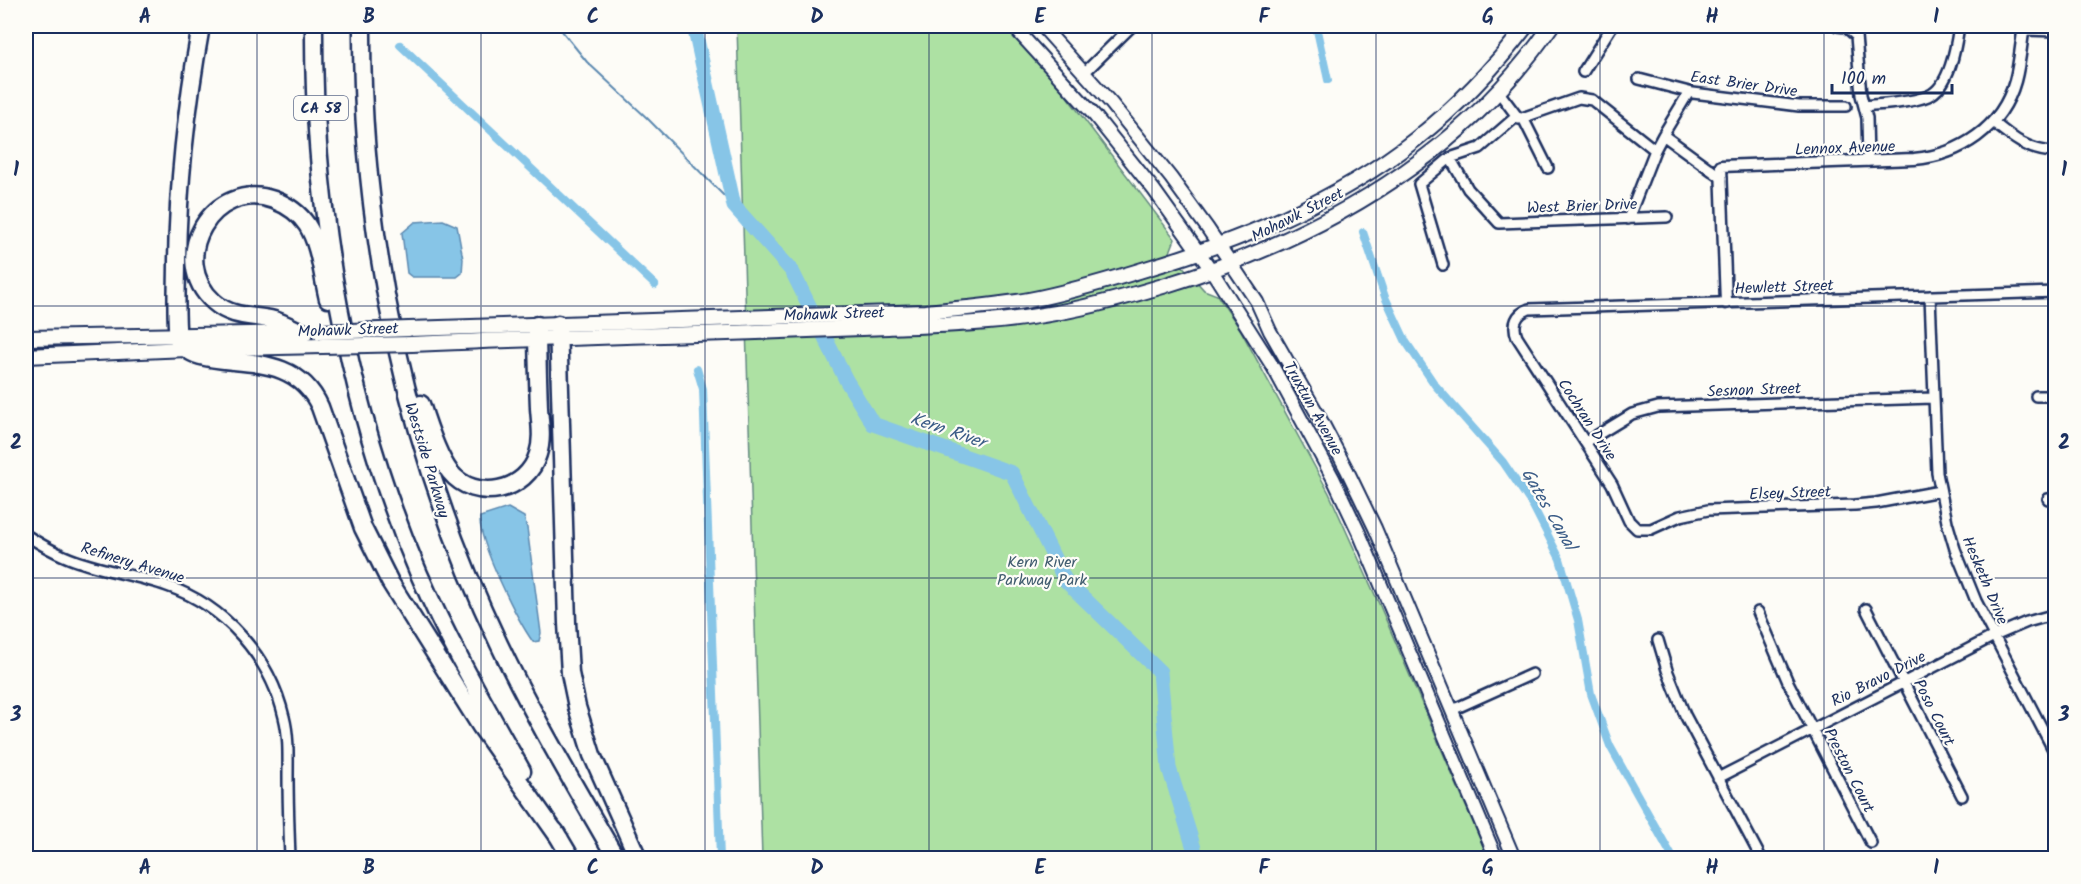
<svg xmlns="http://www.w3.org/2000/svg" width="2081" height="884" font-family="Kalam,sans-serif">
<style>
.green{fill:#ade1a3;stroke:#648880;stroke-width:1.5}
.water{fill:#87c5e7;stroke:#5c89b0;stroke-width:1.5}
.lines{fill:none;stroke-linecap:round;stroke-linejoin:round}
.stream{stroke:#5c89b0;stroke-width:2}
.canal{stroke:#87c5e7;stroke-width:8}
.river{stroke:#87c5e7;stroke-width:15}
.minor-casing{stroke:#1b2f5e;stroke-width:14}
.tertiary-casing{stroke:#1b2f5e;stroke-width:15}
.secondary-casing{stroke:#1b2f5e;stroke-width:16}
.primary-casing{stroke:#1b2f5e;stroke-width:18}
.motorway-casing{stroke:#1b2f5e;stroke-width:21}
.minor{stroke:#fdfcf7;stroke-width:9}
.tertiary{stroke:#fdfcf7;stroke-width:10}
.secondary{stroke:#fdfcf7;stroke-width:12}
.primary{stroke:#fdfcf7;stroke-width:14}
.motorway{stroke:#fdfcf7;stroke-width:16}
.primary-bridge-casing{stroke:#1b2f5e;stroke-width:18;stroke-linecap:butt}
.primary-bridge{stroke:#fdfcf7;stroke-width:14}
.grid{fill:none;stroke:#1b2f5e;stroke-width:1.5;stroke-opacity:0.55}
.labels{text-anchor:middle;stroke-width:4.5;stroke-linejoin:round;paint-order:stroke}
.shield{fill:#fdfcf7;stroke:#5f6c8c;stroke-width:1.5}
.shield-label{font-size:15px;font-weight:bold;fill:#1b2f5e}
.street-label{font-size:16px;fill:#1b2f5e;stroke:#fdfcf7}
.park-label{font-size:16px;fill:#405c6f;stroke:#fdfcf7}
.water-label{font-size:18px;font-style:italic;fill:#3b5c87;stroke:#fdfcf7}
.neatline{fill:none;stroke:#1b2f5e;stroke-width:2}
.grid-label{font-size:20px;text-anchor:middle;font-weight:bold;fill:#1b2f5e}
</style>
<rect width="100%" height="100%" fill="#fdfcf7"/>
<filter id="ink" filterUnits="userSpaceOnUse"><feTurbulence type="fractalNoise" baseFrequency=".0167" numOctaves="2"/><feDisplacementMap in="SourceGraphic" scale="12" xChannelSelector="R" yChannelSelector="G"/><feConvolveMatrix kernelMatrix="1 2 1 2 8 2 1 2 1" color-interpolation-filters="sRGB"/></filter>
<g filter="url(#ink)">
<!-- green -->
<path class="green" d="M737,26h267l55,60 116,153 -5,13 34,38 13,5 23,34 89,164 51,113 108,252h-726z"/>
<!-- water -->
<path class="water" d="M443,220l14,6 6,33 -1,14 -5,4h-45l-5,-4 -5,-40 13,-11z
M508,508l16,9 3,11 14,105 -2,8 -6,1c-15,-21 -55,-100 -53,-125z"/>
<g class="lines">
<!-- stream -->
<path class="stream" d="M558,26l29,36 60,56 87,88"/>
<!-- canal -->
<path class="canal" d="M1316,26l12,54
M400,45l255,240
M1363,232l22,65 21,45 29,43 68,77 30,44 27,53 18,61 13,74 19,52 63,112
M697,369l6,20 17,469"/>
<!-- river -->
<path class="river" d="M694,26l40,180 58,65 54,109 27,44 139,49 53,107 95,92 9,96 28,90"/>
<!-- minor casing -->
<g class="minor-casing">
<path id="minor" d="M1837,26l9,1 10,9 5,59 6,23 1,43
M2023,30l33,1
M1583,72l29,-46
M1084,73l48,-47
M1639,79l54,14 106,13h47
M1498,91l21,28 60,-21 13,2 63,50
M1689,92l-26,43 59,43
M1864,106c19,-2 47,-3 64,-10 22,-9 28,-50 31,-70
M1523,118l25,50
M1993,122c19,16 37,30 63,30
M1450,158l18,31 31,34 168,-6
M1628,219l27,-69 8,-15
M1443,265l-24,-81 31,-26 30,-10 37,-32
M1930,296l7,177 10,49 8,27 21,52 80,154
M2036,396h20
M1586,442l46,-28 26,-7 275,-9
M1940,491l-64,12 -21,2 -147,5 -28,6 -29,13h-14l-8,-8 -17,-37 -95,-147c-5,-13 -1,-23 12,-28l527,-17
M2048,499l8,-1
M26,535c17,11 36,22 57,28 27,9 56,13 84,23 57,19 103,71 117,131 5,19 4,39 4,59 0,27 1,55 2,82
M1866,609l96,187
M1758,612l30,70 83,161
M1658,640l9,30 18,45 76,143
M1452,710l80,-36
M1718,778l276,-142 33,-14 29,-8"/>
</g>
<!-- tertiary casing -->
<g class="tertiary-casing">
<path id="tertiary" d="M1726,303l-5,-137 193,-7c46,-4 88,-31 101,-78 5,-18 6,-37 9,-55"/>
</g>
<!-- secondary casing -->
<g class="secondary-casing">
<path id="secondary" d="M1013,26l82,90 59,74 58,81 61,96 60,111 27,57 136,323
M1042,26l69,77 60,75 37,51 49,73 13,29 47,82 30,57 28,58 139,330"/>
</g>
<!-- primary casing -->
<g class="primary-casing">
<path id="primary" d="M409,329l516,-17c35,-3 70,-6 104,-12 37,-7 74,-18 110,-29 98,-29 196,-68 277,-132 42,-33 78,-71 110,-113
M26,338l276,-5
M412,344c105,-5 210,-8 316,-11 53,-2 107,-4 160,-6 52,-2 104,-3 155,-12 41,-6 80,-17 120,-29 154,-47 295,-125 388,-260
M26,356l161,-7 135,-3"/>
</g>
<!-- motorway casing -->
<g class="motorway-casing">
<path id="motorway" d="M201,26c-14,77 -23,156 -24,235 0,26 -2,53 1,78 21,41 111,-2 142,68l43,121 27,54 91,145 79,112
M314,26c-1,184 32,379 105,548 30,69 67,133 103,197
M362,26c-1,213 45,425 137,618 35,74 77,144 117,214
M558,324l9,299 3,50 7,34 15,48 46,103
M304,333c-10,-4 -20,-10 -30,-13 -22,-5 -42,-2 -60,-18 -48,-43 -1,-124 60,-102 13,5 25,13 33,25 13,20 15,50 21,74
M421,404c6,19 17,53 29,68 25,31 77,20 88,-18 5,-15 2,-31 1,-46 -1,-28 -2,-56 -2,-83
M555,831l16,27"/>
</g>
<!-- minor -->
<use href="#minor" class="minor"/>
<!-- tertiary -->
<use href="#tertiary" class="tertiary"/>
<!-- secondary -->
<use href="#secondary" class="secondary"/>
<!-- primary -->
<use href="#primary" class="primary"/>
<!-- motorway -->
<use href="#motorway" class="motorway"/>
<!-- primary-bridge casing -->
<g class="primary-bridge-casing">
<path id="primary-bridge" d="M319,332l90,-3
M322,346l90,-2"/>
</g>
<!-- primary-bridge -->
<use href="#primary-bridge" class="primary-bridge"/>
</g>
</g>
<!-- grid -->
<path class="grid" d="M257,26v832M481,26v832M705,26v832M929,26v832M1152,26v832M1376,26v832M1600,26v832M1824,26v832M26,306h2030M26,578h2030"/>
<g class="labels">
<!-- shield labels -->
<rect class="shield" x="294" y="96" width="54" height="24" rx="4.5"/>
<g class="shield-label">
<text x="321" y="113">CA 58</text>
</g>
<!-- street labels -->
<g class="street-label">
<text transform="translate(1744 83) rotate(8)" y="6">East Brier Drive</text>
<text transform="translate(1845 147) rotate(-2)" y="6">Lennox Avenue</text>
<text transform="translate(1582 205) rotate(-2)" y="6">West Brier Drive</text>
<text transform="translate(1297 214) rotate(-27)" y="6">Mohawk Street</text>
<text transform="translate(1784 286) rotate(-2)" y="6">Hewlett Street</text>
<text transform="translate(834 313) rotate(-2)" y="6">Mohawk Street</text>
<text transform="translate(348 329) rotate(-2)" y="6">Mohawk Street</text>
<text transform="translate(1754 389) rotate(-2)" y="6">Sesnon Street</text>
<text transform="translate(1314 408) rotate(61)" y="6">Truxtun Avenue</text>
<text transform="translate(1588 419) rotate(57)" y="6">Cochran Drive</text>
<text transform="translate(428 460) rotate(73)" y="6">Westside Parkway</text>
<text transform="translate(1790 492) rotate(-2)" y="6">Elsey Street</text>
<text transform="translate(133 562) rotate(17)" y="6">Refinery Avenue</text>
<text transform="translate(1986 580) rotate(67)" y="6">Hesketh Drive</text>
<text transform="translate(1878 678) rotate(-27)" y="6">Rio Bravo Drive</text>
<text transform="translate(1935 712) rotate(63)" y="6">Poso Court</text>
<text transform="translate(1850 770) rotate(63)" y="6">Preston Court</text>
</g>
<!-- park labels -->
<g class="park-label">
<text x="1042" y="567">Kern River<tspan x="1042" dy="18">Parkway Park</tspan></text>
</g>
<!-- water labels -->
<g class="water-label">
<text transform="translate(948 430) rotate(19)" y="6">Kern River</text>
<text transform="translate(1549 509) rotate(60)" y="6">Gates Canal</text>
</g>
</g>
<!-- margin -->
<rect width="2081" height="884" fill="none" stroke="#fdfcf7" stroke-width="66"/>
<!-- scale -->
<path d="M1832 84v9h120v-9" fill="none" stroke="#1b2f5e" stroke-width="3"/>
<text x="1841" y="84" font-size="18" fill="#1b2f5e" stroke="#fdfcf7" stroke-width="4.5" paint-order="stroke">100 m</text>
<rect x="33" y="33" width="2015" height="818" class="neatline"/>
<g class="grid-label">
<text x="145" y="23">A</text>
<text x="369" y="23">B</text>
<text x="593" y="23">C</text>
<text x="817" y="23">D</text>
<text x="1040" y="23">E</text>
<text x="1264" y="23">F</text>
<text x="1488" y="23">G</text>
<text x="1712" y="23">H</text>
<text x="1936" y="23">I</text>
<text x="16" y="176">1</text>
<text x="2064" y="176">1</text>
<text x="16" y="449">2</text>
<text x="2064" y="449">2</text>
<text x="16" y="721">3</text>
<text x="2064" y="721">3</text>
<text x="145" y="874">A</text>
<text x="369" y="874">B</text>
<text x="593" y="874">C</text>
<text x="817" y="874">D</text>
<text x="1040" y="874">E</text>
<text x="1264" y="874">F</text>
<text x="1488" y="874">G</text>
<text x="1712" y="874">H</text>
<text x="1936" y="874">I</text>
</g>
</svg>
